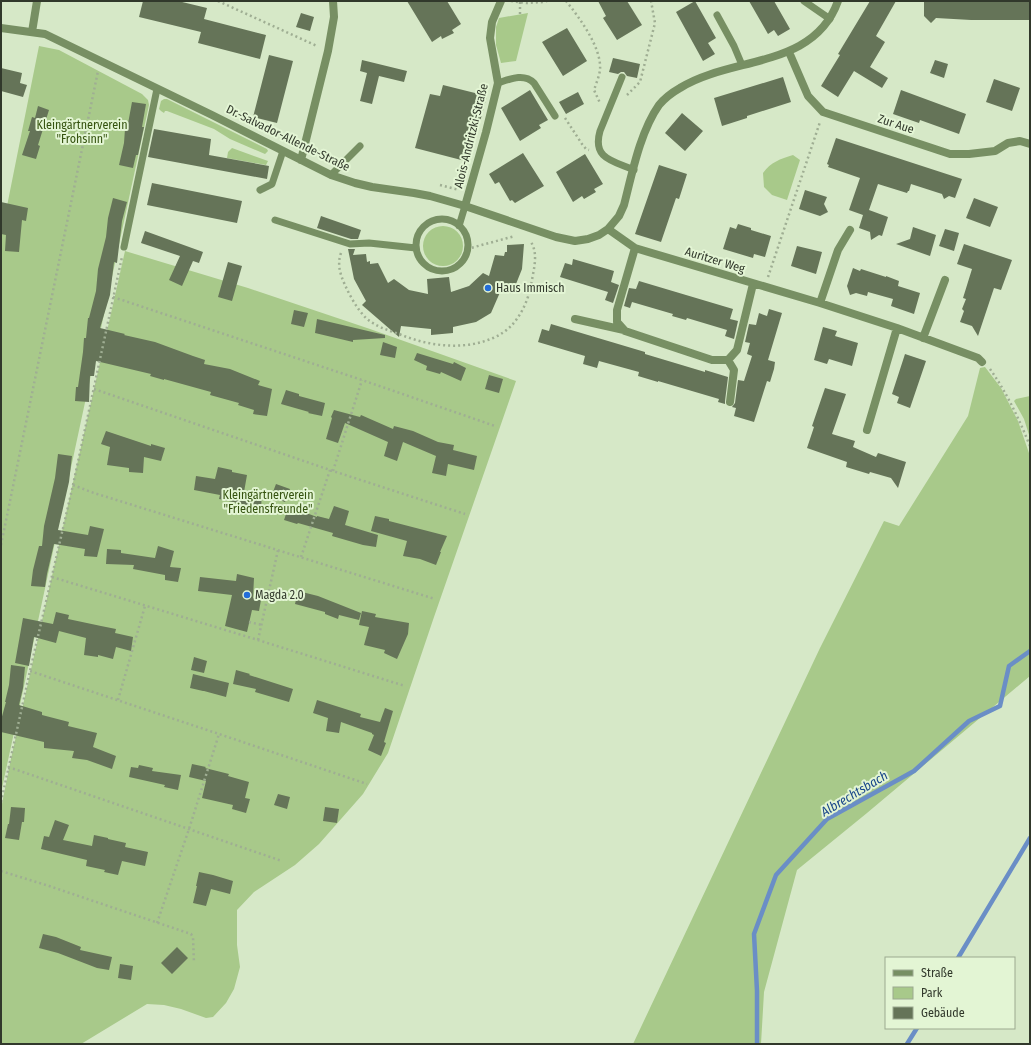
<svg xmlns="http://www.w3.org/2000/svg" width="1031" height="1045" font-family="'Fira Sans Condensed',sans-serif">
<style>
.green{fill:#a8c98a}
.lines{fill:none;stroke-linecap:round;stroke-linejoin:round}
.stream{stroke:#6a8ec6;stroke-width:4.5}
.building{fill:#657458}
.path{stroke:#9fae93;stroke-width:2.5;stroke-dasharray:2 3;stroke-linecap:butt}
.lane{stroke:#778f63;stroke-width:7}
.street{stroke:#778f63;stroke-width:8}
.poi-dot{fill:#236dd8;stroke:#e3f5d4;stroke-width:1.5}
.labels{text-anchor:middle;stroke-width:4;stroke-linejoin:round;paint-order:stroke}
.street-label{font-size:12px;fill:#31382b;stroke:#e3f5d4}
.park-label{font-size:12px;fill:#35530f;stroke:#e3f5d4}
.poi-label{font-size:12px;fill:#31382b;stroke:#e3f5d4;text-anchor:start}
.water-label{font-size:13px;font-style:italic;fill:#18468a;stroke:#e3f5d4}
</style>
<rect width="100%" height="100%" fill="#d6e8c7"/>
<!-- green -->
<path class="green" d="M528,13l-12,48 -15,2 -5,-18v-18l3,-9z
M39,46l20,4 83,44 6,6 1,5 -148,688v-557z
M164,99h3l100,50 1,2 -3,3 -35,-15 -16,-10 -47,-18h-2l-1,2 -3,-2 -2,-2 2,-8z
M232,148l36,13 -2,4 -39,-7 1,-6z
M793,155l7,5 -13,40 -15,-5 -8,-8 -1,-14c8,-11 17,-14 30,-18z
M423 246a20 20 0 1 1 40 0a20 20 0 1 1-40 0Z
M125,251l123,37 122,41 146,52 -82,236 -46,136 -25,41 -44,50 -24,21 -41,27 -17,18v35l3,22 -6,22 -8,14 -13,14 -7,1 -25,-9 -17,-4 -17,-1 -66,40h-80v-235l9,-46z
M985,367l16,21 17,33 12,35v220l-163,137 -70,57 -33,122 -3,52h-128l187,-396 64,-127 15,5 69,-110 12,-48z
M1030,396v42l-6,-19 -10,-18 2,-2z"/>
<g class="lines">
<!-- stream -->
<path class="stream" d="M958,958l72,-120
M757,1044v-53l-3,-57 22,-59 51,-56 87,-48 55,-50 31,-15 9,-40 21,-15
M907,1044l10,-16"/>
</g>
<!-- building -->
<path class="building" d="M143,1h35l29,7 -3,11 62,16 -6,24 -62,-16 3,-11 -62,-15z
M407,1h40l14,23 -9,6 2,3 -12,6 -1,-3 -9,6z
M598,1h29l15,24 -25,15 -14,-22 3,-2z
M695,1l21,37 -8,5 7,11 -12,7 -27,-49z
M749,1h25l16,28 -12,7 -4,-6 -6,4z
M870,1h26l-20,35 9,6 -15,25 18,11 -6,10 -28,-17 -16,26 -17,-11 19,-31 -2,-1z
M924,1h106v19h-59l-35,-2 -5,5 -7,-7z
M301,13l13,4 -4,14 -14,-4z
M567,28l20,33 -24,15 -21,-34z
M269,55l24,6 -16,62 -24,-6z
M613,58l27,6 -3,14 -10,-2 -3,-4h-3l-3,2 -9,-2z
M362,60l45,11 -3,11 -25,-6 -7,28 -12,-3 7,-28 -7,-2z
M935,60l13,4 -4,14 -14,-5z
M1,68l21,5 -2,10 7,2 -4,12 -22,-6z
M783,77l8,25 -44,14v2l-25,8 -8,-28z
M994,79l26,9 -8,23 -26,-9z
M443,85l44,11 -18,66 -54,-14 15,-54 10,2z
M530,90l18,30 -9,5 2,3 -21,13 -19,-33z
M901,90l65,24 -7,20 -39,-14 -1,3 -26,-9z
M578,92l6,12 -18,10 -7,-12z
M132,102l14,2 -4,23h2l-6,28h-2l-3,13 -14,-3 5,-22 1,-14h2z
M38,106l11,4 -11,35 2,1 -4,13 -14,-4 8,-24h-2l4,-14 3,1z
M682,113l21,18 -18,20 -20,-18z
M154,129l57,10 -2,16 60,11 -2,13 -119,-22z
M836,138l126,41 -7,19 -6,-2 -5,3 -2,-5 -31,-10 -2,7h-1l-1,2 -29,-9 -9,26 19,7 -6,19 -3,-1 -8,5 -1,-8 -11,-4 4,-13 -14,-5 11,-32 -32,-11 1,-2 -2,-1z
M523,153l21,33 -29,17 -3,-3 -2,1 -11,-19 -4,2 -6,-10z
M585,154l18,30 -9,5 2,3 -12,7 -2,-3 -9,6 -17,-30z
M659,165l28,9 -8,25 -3,-1 -15,44 -26,-8z
M152,183l90,18 -5,22 -90,-18z
M805,190l22,7 -3,7 4,8 -8,4 -21,-7z
M113,198l14,4 -5,19 -5,42 -3,-1 -4,33 -10,33 25,6 -1,1 31,7 38,14 12,4 -1,4 26,5 30,12 -2,4 14,4 -5,27 -14,-2 1,-4 -16,-5 1,-2 -29,-8 1,-3 -47,-13v1l-14,-4 1,-2 -55,-13 -2,15h-4l-1,26 -14,-1 1,-14h2l5,-35 1,-14h2l2,-20h1l7,-27 2,-22 8,-32 2,-19z
M974,198l24,9 -8,20 -24,-9z
M1,202l27,6 -2,13 -4,-1 -3,32 -14,-1 1,-16 -5,-1z
M321,216l40,14 -3,9h-7l-34,-11z
M738,224l13,4v2l20,6 -6,21 -11,-3 -1,4 -30,-9 7,-22 6,2z
M913,227l23,8 -6,21 -34,-12 14,-5z
M945,229l14,4 -5,18 -15,-5z
M145,231l58,21 -4,11 -6,-2 -11,25 -13,-6 11,-24 -39,-13z
M524,244l-2,25 -10,25 -11,-4 -10,23 -15,9 -23,5v6l-22,2v-6l-30,-3 -2,11 -37,-32 4,-4 -12,-22 -6,-30h7l-2,6 13,-1 1,8 3,-1v3l8,-1 10,20 6,-4 15,11 19,4 -1,-15 22,-2 2,15 18,-6 14,-13 6,3 6,-21 9,1 1,-4h2v-7z
M964,244l48,16 -11,30 -7,-2 -16,48 -6,-10 -12,-4 4,-11 -2,-2 4,-10 -3,-1 9,-29 -15,-5z
M797,246l25,6 -6,22 -25,-8z
M573,259l41,12 -3,11 8,3 -6,18 -8,-3 3,-8 -48,-15 5,-14 7,2z
M228,262l14,4 -10,35 -14,-4z
M853,268l7,3 1,-2 25,8v-1l13,5 -1,5 22,7 -6,21 -23,-8 2,-7 -25,-7 -1,4 -11,-3 -6,2 -3,-9z
M639,281l94,28 -3,10 8,2 -4,18 -9,-3 2,-6 -40,-12 -1,2 -14,-4 1,-2 -41,-12 -2,6 -6,-2 5,-18 7,1z
M769,309l13,4 -14,47 7,2 -1,7 -4,13 -3,-1 -13,41 -20,-6 2,-8 -4,-1 3,-4 3,-23 6,1 8,-25 -5,-2 3,-11 -5,-1 4,-18 7,1 3,-12 8,3z
M294,310l14,3 -4,14 -13,-3z
M317,319l68,16v3l-32,2v2l-38,-9z
M551,324l94,28v2l60,18v-2l23,7 -3,24v3l-7,-2 1,-3 -61,-18v1l-20,-6 1,-4 -40,-11 -2,7 -14,-4 2,-8 -47,-14 4,-13 7,2z
M823,327l14,4 -2,5 23,7 -6,23 -23,-7 -2,5 -13,-4z
M383,342l14,5 -2,11 -15,-3z
M417,353l36,11 1,-2 12,6 -5,13 -20,-9 -1,2 -14,-4 1,-4 -13,-6z
M905,354l21,7 -16,47 -13,-5 2,-6 -7,-3z
M489,375l14,4 -4,14 -14,-4z
M825,388l21,6 -14,40 23,7 -2,6 23,10 2,-4 28,9 -8,26 -7,-10 -21,-6 -1,2 -23,-7 1,-5 -40,-14 7,-21 -2,-1z
M286,390l13,4v2l26,7 -3,13 -14,-3 1,-1 -28,-8z
M334,410l26,7 1,-2 32,14 1,-3 19,5 25,11 16,3 -1,5 24,6 -3,14 -26,-6 -2,12 -14,-3 4,-17 -33,-14 -6,19 -13,-5 4,-14 -43,-19 -7,20 -12,-4 6,-21 -1,-1z
M106,431l45,15v-2l14,4 -4,13 -17,-4 -1,16 -14,-1v-4l-22,-3 3,-18 -9,-3z
M58,454l14,2 -3,26 -11,48 30,5 2,-9 14,3 -7,28 -13,-1 1,-7 -31,-5 -7,30 -2,13 -14,-1 2,-16 6,-24h3l2,-20 11,-48z
M218,467l14,3v2l15,3 -3,17 18,1 -1,15 -14,-2v-1l-28,-6 1,-4 -26,-5 2,-14 19,3z
M276,484l14,5 -5,13 -14,-5z
M334,506l15,5 -4,14 33,10 -2,12 -13,-2 -31,-9 1,-3 -35,-10 -1,1 -13,-4 4,-12h5l24,9v-1l12,3z
M375,516l14,3v2l58,15 -7,16h1l-5,13 -16,-6 -17,-3 4,-15 -36,-10z
M158,546l16,5 -4,16 11,1 -3,14 -13,-2v-5l-32,-6 1,-4 -28,-1 1,-15 14,1v3l34,5z
M237,574l17,4 -1,20 8,2 -2,11 -7,-1 -5,22 -22,-6 7,-31 -34,-4 2,-14 36,4z
M298,591l20,5 43,17 -2,7 -20,-5 -1,4 -13,-5v-2l-30,-8z
M362,611l14,3 -1,3 34,6 -1,11 -11,25 -13,-6 1,-3 -21,-5 5,-18 -10,-2z
M56,612l13,3 -1,4 33,7 15,3 -1,4 18,4 -2,14 -15,-4 -3,12 -15,-4v2l-14,-2 2,-17 -27,-7 -3,12 -22,-6 -5,29 -14,-3 8,-45 30,6z
M194,657l13,4 -3,12 -13,-3z
M11,665l14,2 -2,21 -4,17 23,7v3l27,7 -1,4 29,7 -4,14 23,9 -4,13 -25,-9 -15,-2 2,-7 -30,-3v-6l-43,-10v-12l5,-18h-1l4,-17z
M236,670l14,4 -1,1 44,14 -4,13 -34,-10 1,-3 -23,-5z
M193,674l36,9 -3,14 -22,-6h-1l-13,-3z
M317,700l44,14 -1,3 20,5 5,-14 8,3 -9,31 2,1 -5,13 -13,-6 6,-15 -2,-1v-1l-31,-11 -2,11 -13,-2 2,-13 -15,-5z
M192,764l14,3 -1,1 24,6 -1,2 21,6 -4,16 5,1 -4,14 -14,-4 1,-4 -31,-7 4,-17 -17,-4z
M139,765l14,3 -1,3 29,4 -3,15 -14,-3 1,-2 -36,-8 2,-10 7,1z
M278,794l12,3 -3,12 -13,-4z
M11,807l14,1 -1,14h-2l-3,18 -14,-2 3,-14h1z
M325,807l14,2 -2,14 -14,-2z
M55,820l14,5 -6,15 29,6 2,-11 14,3v1l18,4 -1,4 23,5 -3,14 -23,-5 -4,14 -14,-3 1,-2 -19,-4 1,-6 -46,-11 3,-13 5,1z
M199,872l14,3 20,6 -3,13 -19,-5 -5,17 -13,-3 4,-17h-1z
M43,934l13,3 25,10 -1,3 32,7 -3,13 -12,-2 -39,-15 -19,-5z
M177,947l11,11 -16,16 -11,-11z
M120,964l13,2 -2,14 -13,-2z"/>
<g class="lines">
<!-- path -->
<path class="path" d="M218,1l99,45
M511,1l15,2 18,-1 3,-1
M566,1c13,16 36,47 34,69 -1,7 -4,14 -6,20l6,13
M520,2v12
M627,95l13,-13 15,-59 -4,-22
M565,118l17,26 4,5 3,1
M440,185l19,5
M467,249l48,-13
M341,253c-4,11 -1,21 4,32 5,11 12,24 21,33 9,8 21,12 33,16 29,12 64,17 94,4 7,-3 13,-7 18,-12 10,-10 17,-26 20,-40 2,-15 8,-31 0,-44
M768,277l52,-155
M113,297l249,83 133,46
M990,369c17,24 29,50 40,77
M94,389l236,81 135,44
M333,471l29,-91
M73,485l21,8 341,106
M1,545l97,-474
M301,557l29,-87
M52,577l206,63 147,46
M249,622l13,3
M258,640l20,-90
M30,671l189,63 148,50
M118,700l27,-94
M8,768l6,1 268,92
M1,802l29,-131 43,-186 49,-228
M1,871l48,15 142,48 2,3 1,26
M157,923l32,-94 30,-95"/>
<!-- lane -->
<path class="lane" d="M804,1l26,18
M717,15l17,31 8,19
M622,77l-22,54c-8,28 13,30 34,39
M498,83c12,-4 26,-10 36,0l21,33
M331,175l29,-29
M260,190l12,-6 11,-33
M416 245a26 26 0 1 1 52 0a26 26 0 1 1-52 0Z
M275,220l75,24 19,-1 47,5
M459,226l6,-20
M124,247l33,-158"/>
<!-- street -->
<path class="street" d="M1,28l44,6 167,81 119,60 24,8 17,4 42,6 16,3 35,10 91,31 19,4 13,-2 11,-4 9,-6 11,-13 5,-11c8,-31 16,-73 35,-100 5,-6 14,-13 21,-17 51,-32 134,-19 158,-87
M32,32l5,-31
M789,52l19,44 15,16 127,42h19l26,-3 13,-8 12,-2 10,3
M301,160l27,-109 6,-34 -1,-16
M465,206l21,-74 12,-49 -8,-45 2,-16 9,-21
M608,229l27,19 185,55 77,25 81,30 4,4
M635,248l-18,62v12l8,9 87,29h16l9,-10 16,-66
M820,303l18,-53 12,-20
M575,319l49,11
M923,338l22,-58
M728,360l6,10 -4,32
M867,430l30,-102"/>
</g>
<!-- markers -->
<g class="poi-dot">
<circle cx="488" cy="288" r="4"/>
<circle cx="247" cy="595" r="4"/>
</g>
<g class="labels">
<!-- street labels -->
<g class="street-label">
<text transform="translate(896 124) rotate(18)" y="4">Zur Aue</text>
<text transform="translate(471 136) rotate(-76)" y="4">Alois-Andritzki-Straße</text>
<text transform="translate(288 138) rotate(26)" y="4">Dr.-Salvador-Allende-Straße</text>
<text transform="translate(715 260) rotate(17)" y="4">Auritzer Weg</text>
</g>
<!-- park labels -->
<g class="park-label">
<text x="82" y="129">Kleingärtnerverein<tspan x="82" dy="14">"Frohsinn"</tspan></text>
<text x="268" y="499">Kleingärtnerverein<tspan x="268" dy="14">"Friedensfreunde"</tspan></text>
</g>
<!-- poi labels -->
<g class="poi-label">
<text x="496" y="292">Haus Immisch</text>
<text x="255" y="599">Magda 2.0</text>
</g>
<!-- water labels -->
<g class="water-label">
<text transform="translate(854 793) rotate(-31)" y="5">Albrechtsbach</text>
</g>
</g>
<!-- border -->
<rect width="1031" height="1045" fill="none" stroke="#31382b" stroke-width="4"/>
<!-- legend -->
<rect x="885" y="957" width="130" height="72" fill="#e3f5d4" stroke="#9ca990"/>
<rect x="893" y="970" width="20" height="6" fill="#778f63" stroke="#9ca990"/>
<text x="921" y="977" font-size="12" fill="#31382b">Straße</text>
<rect x="893" y="987" width="20" height="12" fill="#a8c98a" stroke="#9ca990"/>
<text x="921" y="997" font-size="12" fill="#31382b">Park</text>
<rect x="893" y="1007" width="20" height="12" fill="#657458" stroke="#9ca990"/>
<text x="921" y="1017" font-size="12" fill="#31382b">Gebäude</text>
</svg>
